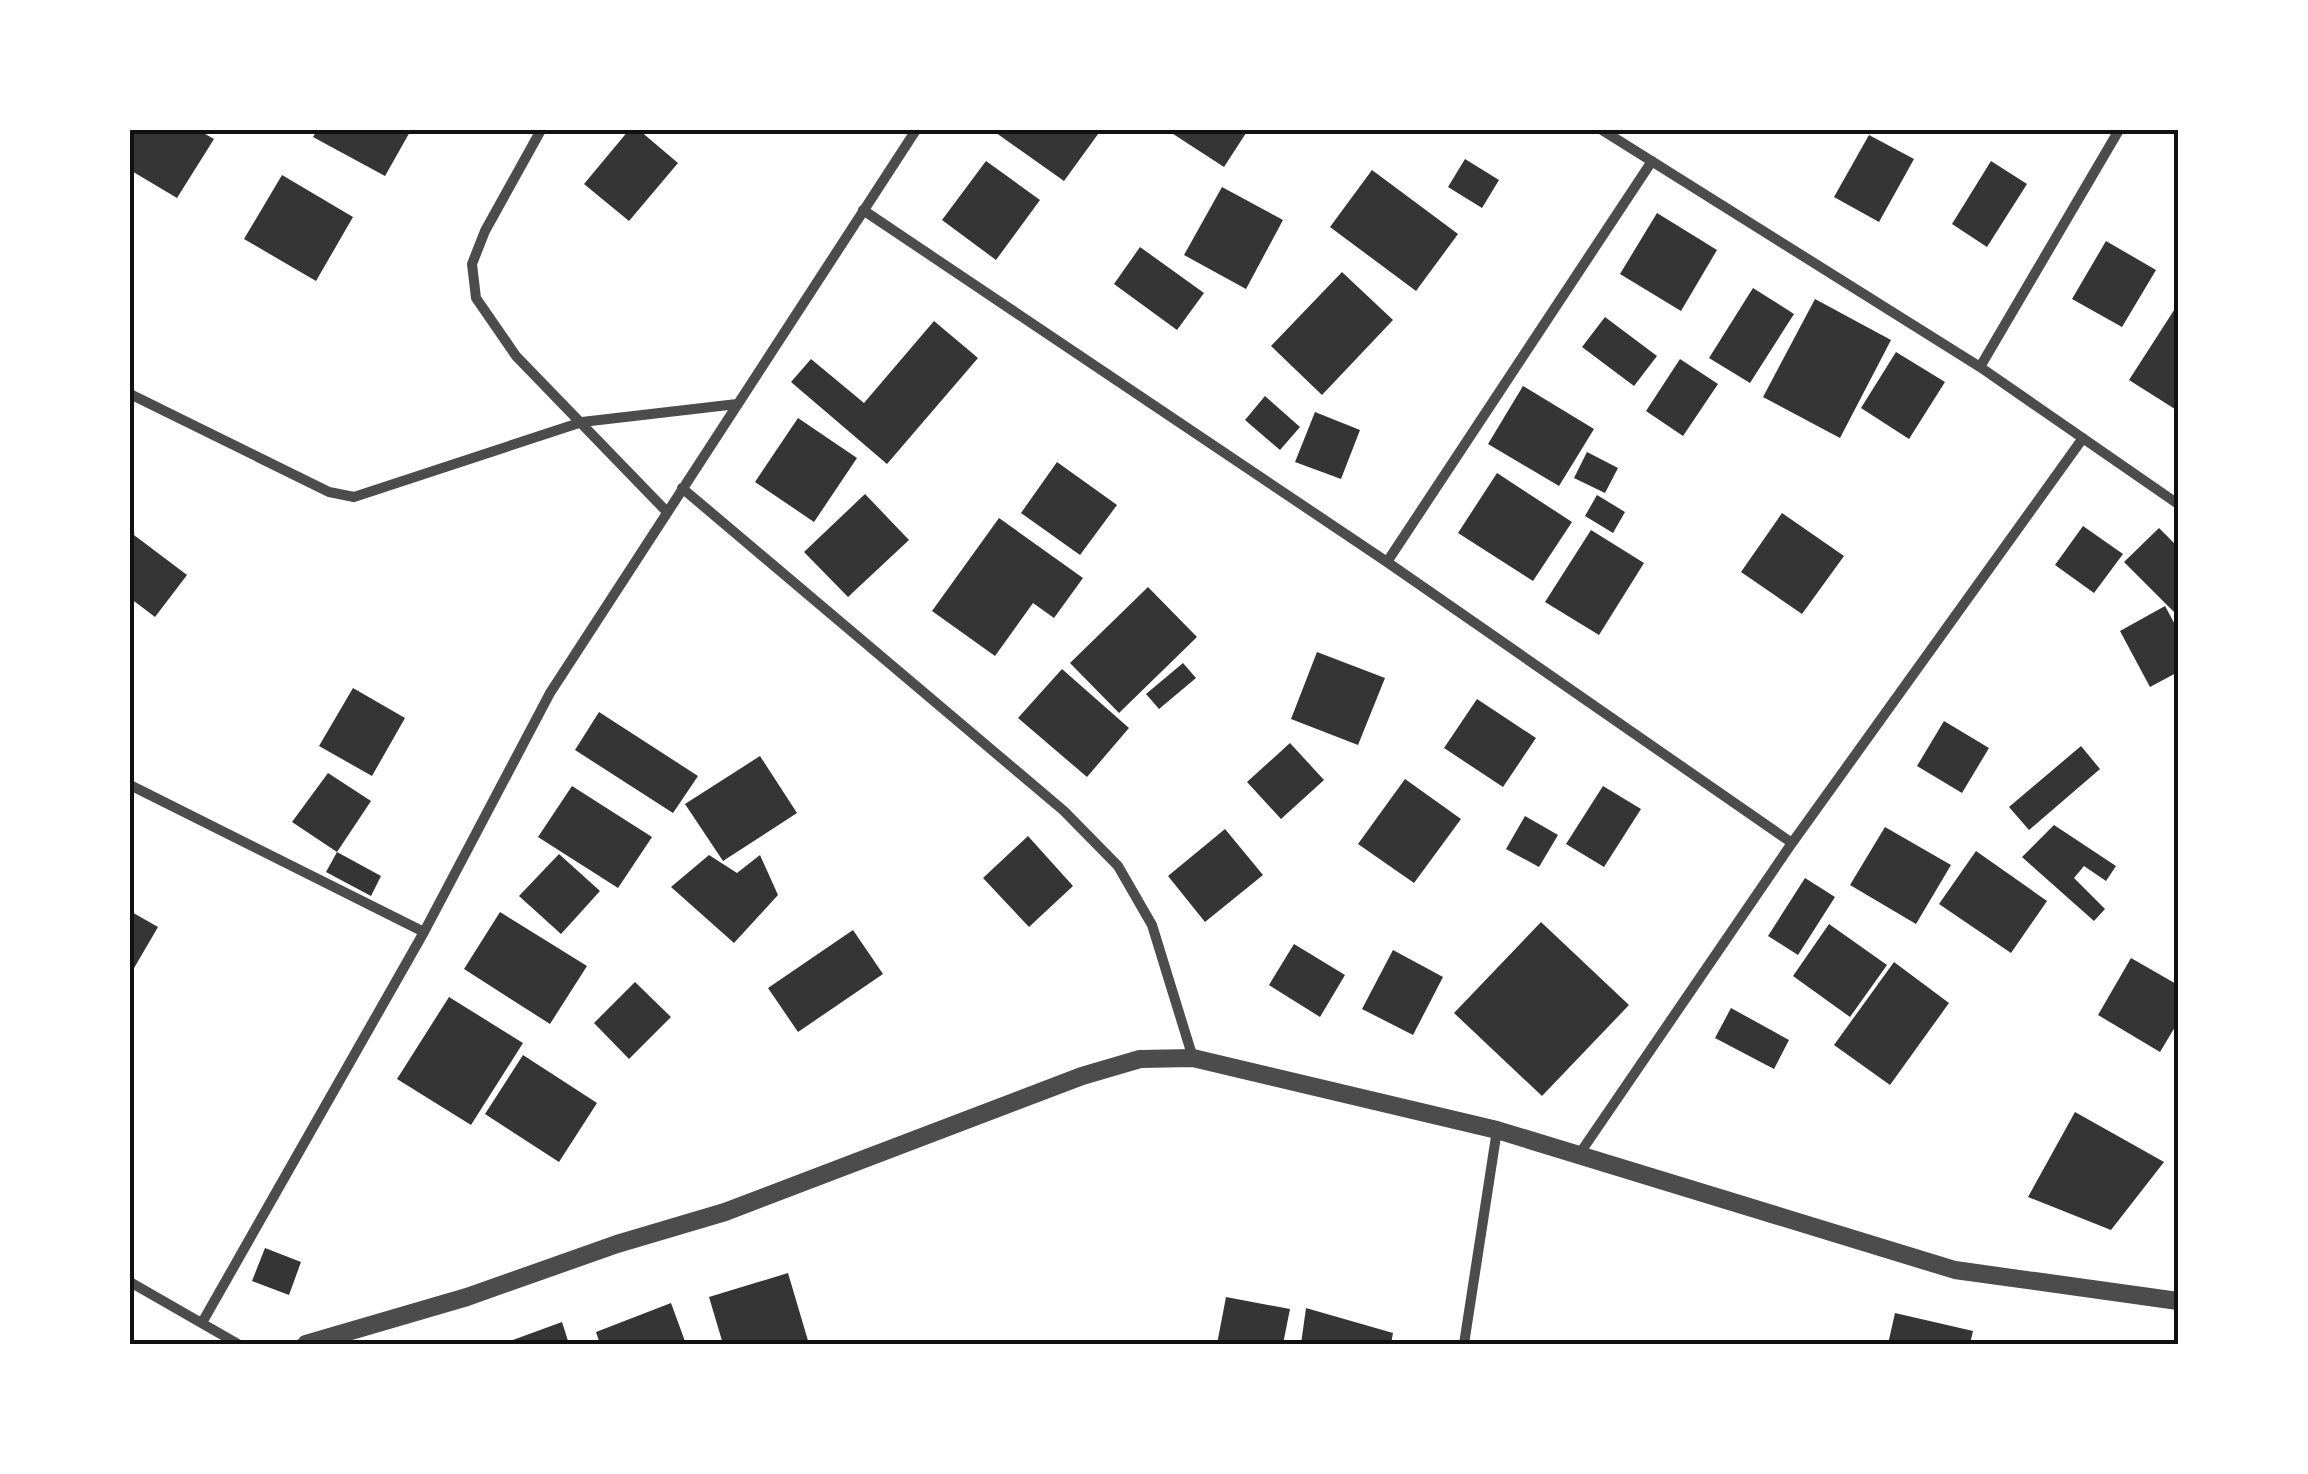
<svg xmlns="http://www.w3.org/2000/svg" width="2308" height="1474" font-family="'PT Sans',sans-serif">
<style>
.building{fill:#353535}
.lines{fill:none;stroke-linecap:round;stroke-linejoin:round}
.minor{stroke:#4c4c4c;stroke-width:10}
.tertiary{stroke:#4c4c4c;stroke-width:18}
.neatline{fill:none;stroke:#111;stroke-width:4}
</style>
<rect width="100%" height="100%" fill="#fff"/>
<!-- building -->
<path class="building" d="M136,130h62l16,9 -37,59 -47,-28v-30z
M317,130h94l-26,46 -72,-39z
M629,130h10l39,33 -49,58 -45,-37z
M992,130h109l-37,51z
M1167,130h81l-24,37z
M1869,135l45,24 -35,63 -45,-25z
M1465,159l34,21 -17,28 -34,-21z
M986,161l54,39 -44,60 -54,-40z
M1991,161l36,23 -40,63 -35,-23z
M1372,170l86,64 -42,57 -86,-64z
M282,175l71,42 -37,64 -72,-42z
M1222,187l61,33 -37,69 -62,-34z
M1657,213l60,37 -36,61 -61,-37z
M2106,241l50,29 -34,57 -50,-28z
M1140,247l64,46 -27,37 -63,-46z
M1342,272l51,48 -71,75 -51,-49z
M1753,288l41,26 -44,69 -41,-25z
M1815,299l76,41 -51,98 -77,-41z
M2178,304v107l-49,-31z
M1605,317l52,39 -23,30 -52,-39z
M934,321l44,37 -91,106 -96,-82 20,-23 53,44z
M1896,352l49,30 -36,57 -48,-31z
M1680,359l38,25 -35,52 -37,-25z
M1523,386l71,43 -35,57 -71,-42z
M1265,396l35,31 -20,23 -35,-30z
M1315,412l45,18 -19,49 -46,-17z
M798,418l59,40 -43,64 -59,-40z
M1587,452l31,16 -13,25 -31,-15z
M1057,462l60,43 -37,50 -59,-42z
M1497,473l75,49 -39,59 -75,-48z
M865,494l44,46 -61,57 -44,-45z
M1597,495l28,17 -12,21 -28,-17z
M1782,513l62,43 -42,58 -61,-42z
M999,518l84,60 -29,40 -21,-15 -38,53 -63,-45z
M2083,526l40,28 -29,39 -39,-28z
M2159,528l19,19v69l-54,-54z
M1591,530l53,33 -45,72 -54,-33z
M130,532l57,43 -32,42 -25,-19z
M1148,587l49,50 -78,76 -49,-50z
M2165,606l13,24v42l-28,15 -30,-56z
M1317,652l68,26 -27,67 -67,-26z
M1183,663l13,15 -37,31 -13,-15z
M1062,669l67,59 -42,49 -69,-59z
M353,688l52,30 -33,58 -53,-30z
M1477,699l59,39 -33,49 -59,-39z
M599,712l99,64 -25,37 -98,-63z
M1944,721l45,27 -27,45 -45,-27z
M1290,743l34,37 -43,39 -34,-37z
M2081,746l19,23 -71,61 -20,-23z
M760,756l37,57 -74,48 -38,-57z
M328,773l43,28 -34,51 44,24 -10,20 -45,-24 11,-20 -45,-30z
M1405,779l56,40 -47,64 -56,-39z
M572,786l80,51 -34,51 -80,-51z
M1603,786l38,23 -37,58 -38,-23z
M1525,816l33,19 -19,32 -33,-18z
M2054,825l62,41 -10,15 -22,-15 -10,12 31,31 -11,12 -72,-64z
M1885,827l66,38 -35,59 -66,-39z
M1225,829l38,46 -58,47 -37,-46z
M1028,836l45,50 -44,41 -46,-49z
M1976,851l71,50 -36,52 -72,-49z
M559,854l41,37 -39,43 -42,-38z
M709,855l28,18 23,-18 18,40 -44,48 -63,-56z
M1805,878l30,19 -37,58 -30,-19z
M130,911l28,16 -28,48z
M500,912l87,54 -37,58 -86,-55z
M1541,922l88,83 -87,91 -88,-83z
M1829,924l58,41 -37,52 -57,-41z
M853,930l30,44 -85,58 -30,-44z
M1294,944l51,31 -25,42 -51,-32z
M1393,950l50,27 -30,58 -51,-26z
M2131,958l47,27v37l-18,30 -62,-37z
M1894,962l55,41 -59,82 -56,-40z
M635,982l36,35 -42,42 -35,-36z
M449,997l74,46 -52,82 -74,-46z
M1731,1008l58,32 -15,29 -59,-31z
M523,1055l74,48 -38,59 -74,-48z
M2075,1112l89,50 -53,68 -83,-33z
M265,1248l36,14 -12,33 -37,-14z
M788,1273l21,71h-86l-14,-47z
M1226,1297l64,12 -7,35h-66z
M671,1303l15,41h-86l-4,-12z
M1306,1308l87,25 -2,11h-90z
M1895,1313l78,18 -3,13h-82z
M562,1322l7,22h-67z"/>
<g class="lines">
<!-- minor -->
<path class="minor" d="M541,130l-56,101 -13,33 4,34 40,58 151,156
M1602,130l378,237 198,137
M863,210l524,352 405,281
M1980,367l139,-237
M130,394l199,98 25,5 228,-75 155,-18
M682,488l382,323 54,55 34,59 41,133
M1387,562l265,-401
M130,785l294,147
M1578,1156l214,-313 291,-405
M130,1282l108,62
M203,1321l221,-389 126,-239 366,-563
M1464,1344l33,-214"/>
<!-- tertiary -->
<path class="tertiary" d="M306,1344l161,-47 150,-53 108,-32 357,-136 58,-17 53,-1 304,72 458,140 223,31"/>
</g>
<!-- border -->
<rect width="2308" height="1474" fill="none" stroke="#ffffff" stroke-width="265"/>
<rect x="132" y="132" width="2044" height="1210" class="neatline"/>
</svg>
